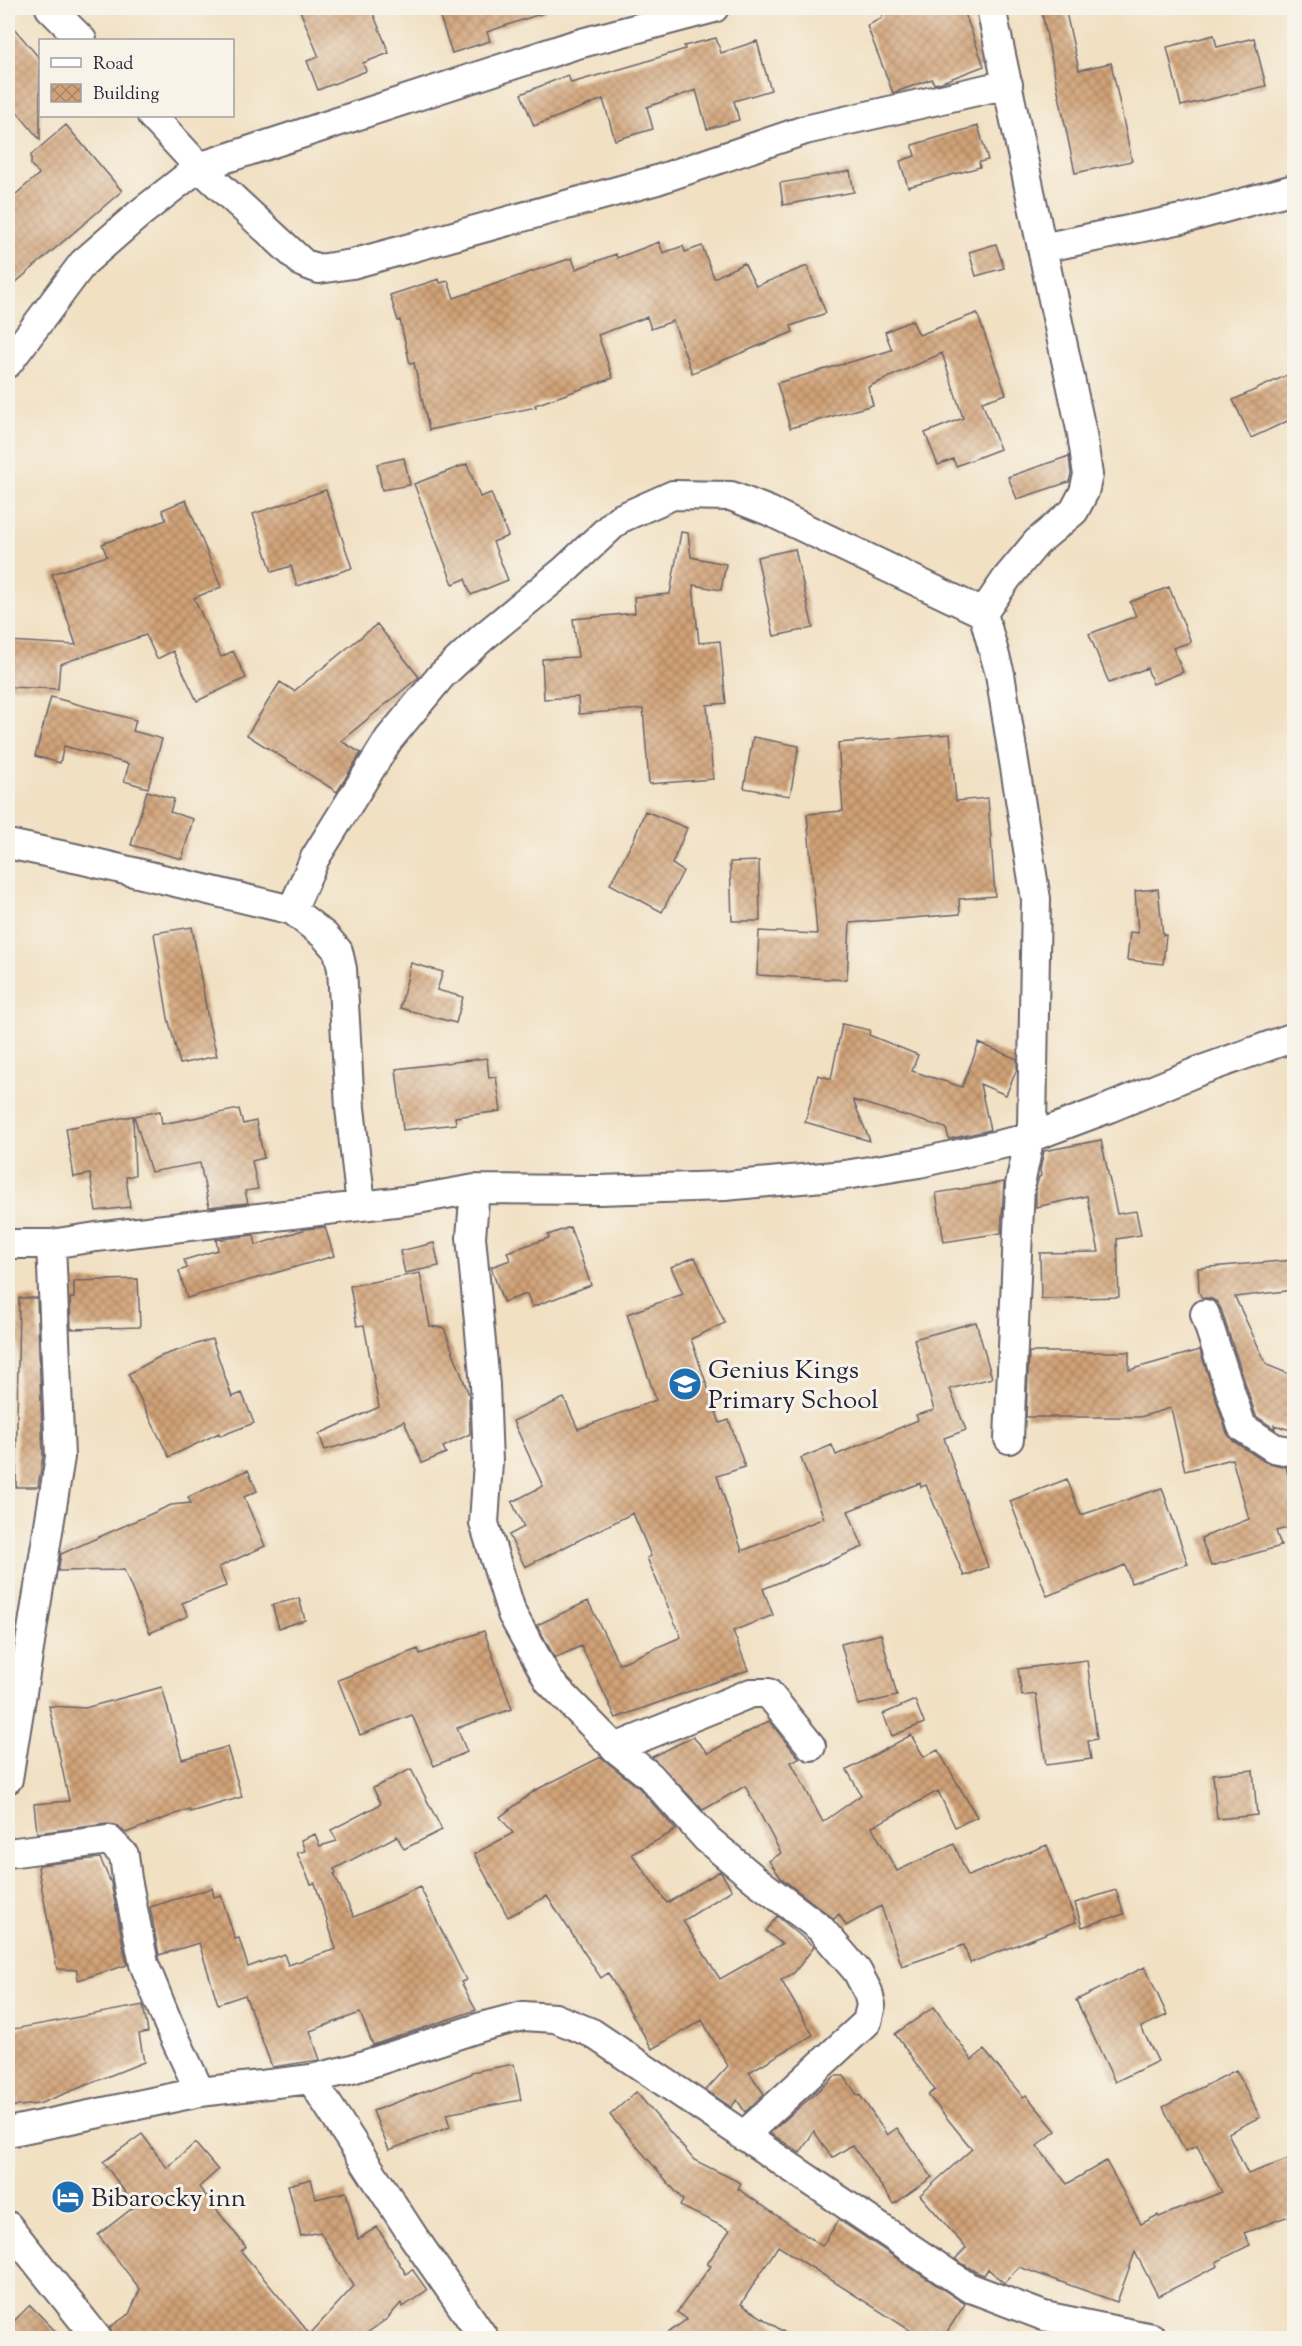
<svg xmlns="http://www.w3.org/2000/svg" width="1302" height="2346" font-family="'Sorts Mill Goudy',serif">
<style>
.building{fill:url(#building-cross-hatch)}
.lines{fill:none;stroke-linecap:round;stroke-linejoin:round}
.minor-casing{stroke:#6a646a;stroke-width:32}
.minor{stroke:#fff;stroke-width:28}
.labels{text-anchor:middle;stroke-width:6;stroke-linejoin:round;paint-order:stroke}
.poi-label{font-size:26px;fill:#22223b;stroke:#f7f3e8;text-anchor:start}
</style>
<defs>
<pattern id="building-cross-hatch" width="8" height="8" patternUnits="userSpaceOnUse" patternTransform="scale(1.5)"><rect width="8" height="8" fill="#d1a277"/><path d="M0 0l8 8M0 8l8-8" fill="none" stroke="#a98463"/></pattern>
</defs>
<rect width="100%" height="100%" fill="#f7f3e8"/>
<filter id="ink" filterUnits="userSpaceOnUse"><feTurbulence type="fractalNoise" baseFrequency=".0167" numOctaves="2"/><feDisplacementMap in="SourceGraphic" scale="12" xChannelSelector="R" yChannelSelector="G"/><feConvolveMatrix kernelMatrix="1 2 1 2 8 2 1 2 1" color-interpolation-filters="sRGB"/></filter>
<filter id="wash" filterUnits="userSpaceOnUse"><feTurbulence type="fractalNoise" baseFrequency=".008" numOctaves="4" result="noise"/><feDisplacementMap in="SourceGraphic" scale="24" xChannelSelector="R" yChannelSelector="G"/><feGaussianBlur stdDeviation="1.35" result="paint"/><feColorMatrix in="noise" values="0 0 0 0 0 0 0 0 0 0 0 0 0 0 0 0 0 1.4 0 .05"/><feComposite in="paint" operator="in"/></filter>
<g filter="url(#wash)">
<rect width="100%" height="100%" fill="#f1e0c2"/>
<g id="blocks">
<!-- building -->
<path class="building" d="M299,8h72l18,45 -26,10 3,8 -48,19 -11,-29 12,-4z
M437,8h108l1,4 -59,20 3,9 -38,12z
M880,8h83l21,58 -42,16 -8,2 -2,-5 -39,14 -26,-67 16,-9z
M1041,8h24l14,62 32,-7 21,98 -57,12z
M8,21l32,38v81l-32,-39z
M1214,35l3,12 37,-9 12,48 -85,20 -14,-59z
M716,38l5,15 36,-12 7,26 7,23 -37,11 5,19 -32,9 -11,-39 -49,17 6,22 -38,11 -12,-41 -69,27 -13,-32 47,-19 3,8 70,-20 44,-14 -1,-3z
M66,125l56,66 -114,98v-88l31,-27 -8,-9v-10z
M978,126l10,34 -9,2 1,5 -72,20 -8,-26 15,-5 -3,-11z
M850,171l4,21 -71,13 -3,-22z
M659,242l4,11 20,-7 2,6 17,-6 12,32 30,-15 12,23 51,-20 19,47 -35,13 2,6 -101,41 -19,-52 -22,8 -4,-12 -49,18 15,43 -78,27 1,2 -107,23 -15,-67 -4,1 -10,-44 -2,1 -8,-26 49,-16 1,4 8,-2 6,17 118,-40 4,11 40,-15 1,4z
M996,244l8,24 -28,8 -7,-24z
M977,313l29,81 -24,8 18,47 -44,17 -3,-7 -15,6 -13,-32 38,-15 -21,-65 -74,34 5,18 -83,23 -13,-45 115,-33 -7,-18 27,-12 7,15z
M1294,372v46l-43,20 -18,-38z
M1069,456l2,18 -2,8 -52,17 -9,-22z
M404,458l6,27 -28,5 -5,-26z
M467,464l13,33 11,-4 17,43 -15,6 15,38 -37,15 -6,-16 -12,5 -39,-100z
M326,490l26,78 -55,18 -6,-20 -19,6 -19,-58z
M186,500l35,87 -27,11 27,59 12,-6 13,27 -49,23 -24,-50 -16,8 -11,-24 -86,29 -2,25 -50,-2v-46l68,4 -24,-71 55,-18 -5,-12 64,-24 -4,-10z
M681,532l7,1 3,24 35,7 -5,26 -28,-5 6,58 21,-2 6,62 -19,2 6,74 -64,5 -6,-75 -64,5 -1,-17 -34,2 -2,-40 36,-2 -5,-38 62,-6 -1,-16 36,-3z
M795,549l18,79 -39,8 -17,-79z
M1169,587l22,55 -18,6 10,24 -30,12 -6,-16 -38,15 -20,-49 47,-18 -6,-14z
M377,624l42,53 -78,64 20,12 -24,39 -90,-57 33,-53 14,9z
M51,697l85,23 -3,11 29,8 -14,49 -24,-7 5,-17 -65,-18 -4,17 -25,-7z
M950,734l6,67 32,-3 7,98 -36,3 1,15 -110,9 -3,57 -90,-5 2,-44 58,3 -10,-120 36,-3 -5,-68z
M753,737l46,9 -9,50 -46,-8z
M147,791l27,8 -4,13 23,7 -11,40 -51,-14z
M645,811l42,17 -15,36 11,7 -21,41 -52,-28 24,-45z
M759,861l1,60h-28l-2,-59z
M1158,889l5,46h3l-3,29 -36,-4 3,-28 8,1 -3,-42z
M192,927l17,97 8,32 -37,8 -12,-46 -14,-85z
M411,963l32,9 -6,18 26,7 -7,26 -56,-15z
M842,1024l28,6 -1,5 49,20 -6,16 50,16 17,-44 38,16v10l-11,26 -26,-11 10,46 -41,9 -3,-11 -93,-28 17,41 -65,-19 13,-47 13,4z
M487,1058l2,20 7,-1 5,34 -46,6 1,7 -53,6 -7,-61z
M239,1109l4,15 13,-3 8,37 -12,3 6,28 -13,2 3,12 -39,4 -9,-44 -49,9 -17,-56 26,-5 2,13z
M133,1116l2,59 -9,2 4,30 -34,4 -6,-37 -16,3 -8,-49z
M1101,1140l16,74 19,-3 5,24 -24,4 2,58 -78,2 -1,-46 59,-1 -12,-56 -51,11v-20l3,-10 2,-1 -1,-6 4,-19z
M1004,1182l-3,51 -57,9 -8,-49z
M325,1227l9,29 -147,42 -8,-27 8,-3 -3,-8 34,-10 -2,-10 38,-5 2,10 50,-16z
M570,1227l21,58 -59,22 -5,-13 -24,8 -12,-35 19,-7 -3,-8 42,-14 -1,-3z
M434,1243l5,23 -34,7 -5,-22z
M695,1257l30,66 -34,16 29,84 9,-3 16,47 -28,9 25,75 82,-33 -23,-60 31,-13 4,10 82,-35 -2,-5 18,-5 -20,-71 62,-17 16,56 -42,11 16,41 -22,8 44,129 -24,9 -38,-91 -5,2 -1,-4 -72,28 15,36 -100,42 10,26 -40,16 15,39 -132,48 -35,-72 -26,12 -18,-33 51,-24 31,63 62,-27 -34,-79 4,-2 -18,-43 -108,54 -16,-32 15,-8 -12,-25 31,-16 -30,-65 51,-23 14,31 78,-29 -29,-86 56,-20 -12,-27z
M1294,1260v30l-59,7 32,68 27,11v55l-20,-6 1,4 -19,-13 -35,-107 -5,-8 -7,-3h-7l-3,-6 -1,-24z
M420,1273l10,53 14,2 25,67 1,39 -27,13 3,6 -24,10 -18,-42 -35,16 -44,13 -6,-16 60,-27 -15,-82 -7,1 -7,-40z
M138,1279l2,48 -69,2 -1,-31h4v-17z
M19,1298h18l6,158 -5,31h-22z
M212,1339l20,58 10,-4 12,30 -34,13 -1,-3 -50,24 -41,-83 33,-18z
M1200,1350l27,83 6,8 32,21 21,5 8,31v28l-18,5 5,15 -70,20 -10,-28 48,-19 -17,-60 -47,12 -14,-63 -31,9h-114l3,-65h100v18z
M248,1470l9,21 -13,6 21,49 -46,21 7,19 -44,17 6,13 -38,17 -26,-63 -66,1 3,-17 110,-49 20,-2 -3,-6z
M1067,1479l14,36 81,-27 26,76 -57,19 -6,-18 -78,31 -37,-95z
M299,1598l6,22 -26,8 -7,-23z
M484,1631l28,78 -55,19 10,24 -33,14 -22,-51 -52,20 -22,-55 80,-31 2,5z
M881,1634l16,62 -39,9 -17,-61z
M1087,1660l10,79 -9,2 3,18 -45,6 -10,-71 -14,2 -4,-27z
M162,1687l20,72 45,-12 15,50 -52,15 -1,-3 -63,24 -11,-8 -8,-1 -70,9 -3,-29 35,-3 -20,-95 36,2z
M915,1700l9,23 -32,13 -9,-22z
M769,1721l30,37 -8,4 32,60 38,-27 -14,-25 64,-35 13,22 14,-7 39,67 -22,10 -17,-36 -66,36 25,44 57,-27 14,32 79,-31 29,77 -106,41 -6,-18 -62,21 -21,-60 -35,20 -7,-12 -5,5 -53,-41 -12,-17 12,-8 -36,-67 -42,24 -51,-53 41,-20 15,16z
M601,1757l38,31 37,42 -44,24 35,49 53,-32 12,19 -49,31 37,58 62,-35 -16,-13 11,-15 37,31 -20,26 -13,7 32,55 -64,37 15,22 -19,18 -8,-12 -6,7 -25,-17 22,-24 -26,-46 -50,29 -44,-76 -7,5 -54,-82 -39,21 -34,-63 39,-21 -13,-16 34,-26z
M411,1769l31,61 -38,19 -7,-13 -63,33 2,4 -2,1 20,43 66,-30 46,93 -5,2 15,28 -103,35 -13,-32 -50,18 10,29 -48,7 -27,-72 -27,9 -19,-61 -40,12 -9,-48 62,-19 2,9 7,-2 14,44 4,-1 9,29 36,-13 4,11 48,-16 -21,-66 -4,1 -14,-31 8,-2 -4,-11 14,-6 5,12 17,-5 -6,-11 50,-26 -8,-16z
M1253,1770l4,45 -40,4 -4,-45z
M100,1858l11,25 16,82 -49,15 -1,-10 -20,-1 -19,-101 2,-3z
M1116,1890l8,24 -42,13 -7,-24z
M1145,1967l22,48 -26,12 17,34 -43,21 -39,-82z
M143,2005l5,27 -9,2 5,28 -105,42 -31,3v-77z
M934,2007l38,53 12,-10 39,47 3,-2 30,36 -19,15 30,38 39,-23 35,63 17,-9 1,2 63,-25 -25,-46 -12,5 -22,-44 73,-37 24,47 -32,16 20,41 46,-17v57l-50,19 6,12 -34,17 2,4 -60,30 -23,-44 -18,50 -98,-35 -15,16 -16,-14 -4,6 -8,-3 -21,-13 11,-11 -46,-53 52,-46 -44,-54 7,-5 -40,-56z
M514,2064l7,36 -75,14 4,13 -61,23 -16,-39 98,-37v-2z
M835,2076h9l14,20 2,-1 27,40 10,-7 35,49 -38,27 -42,-59 -20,13 -18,-27 -14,22 -30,-20z
M636,2092l58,68 47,23 -3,6 84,57 17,-26 126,84 -22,34h-21l-144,-92 -37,58 52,34h-132l26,-19 -10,-7 34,-46 -4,-2 23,-34 -50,-24 3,-6 -73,-85z
M142,2134l25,34 28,-25 23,27 -19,17 47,60 -5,4 69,83 44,-48 -34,-54 -19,4 -13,-51 23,-6 5,20 30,-7 12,47 19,-12 29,47 6,-5 15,21 -24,17 -2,-4 -13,15 -28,20h-247l-3,-11 19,-13 11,-25 -42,-54 37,-29 -32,-44z
M30,2305l32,33h-54v-11z"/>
</g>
</g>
<g filter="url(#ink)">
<use href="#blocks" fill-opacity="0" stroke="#6a646a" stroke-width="1.5"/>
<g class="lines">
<!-- minor casing -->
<g class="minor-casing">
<path id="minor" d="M50,8l32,32
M991,8l51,240 149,-31 103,-28
M152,116l47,51 104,96 16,6 33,-5 305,-84 148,-50 203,-46
M8,363l75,-100 56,-49 60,-47 375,-122 140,-37
M8,844l71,15 213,51 32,25 14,16 4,18 8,139 11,97
M292,910l23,-52 74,-119 52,-63 41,-38 84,-69 53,-50 54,-24 58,1 38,15 214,102
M475,1189l-4,48 14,148 3,77 -4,61 28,91 37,67 66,67 35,28 57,63 49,41 64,48 37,43 11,21 3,13 -4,17 -124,114
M8,1244h43l45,-7 316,-37 63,-11 124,1 126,-4 120,-11 74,-12 110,-25 80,-30 90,-37 95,-34
M1205,1314l37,113 32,21 20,4
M1009,1439l11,-254 12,-59 4,-227 -36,-225 -17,-61 24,-35 30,-36 37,-31 10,-19 4,-17 -6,-41 -40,-186
M615,1748l136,-55h17l43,53
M8,1779l52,-322 -9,-213
M8,1853l101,-13 15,15 3,24 17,85 24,59 32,69
M311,2079l102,157 71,102
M8,2132l192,-40 111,-13 41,-10 129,-42 42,-11 32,2 37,15 376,254 76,29 108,22
M8,2226l89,112"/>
</g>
<!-- minor -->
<use href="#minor" class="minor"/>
</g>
</g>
<!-- icons -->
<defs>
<g id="school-disc" transform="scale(1.725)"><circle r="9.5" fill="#1f6fb2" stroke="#f7f3e8"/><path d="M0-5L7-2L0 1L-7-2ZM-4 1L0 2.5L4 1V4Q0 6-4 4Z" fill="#fff"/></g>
<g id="hotel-disc" transform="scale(1.725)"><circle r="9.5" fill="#1f6fb2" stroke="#f7f3e8"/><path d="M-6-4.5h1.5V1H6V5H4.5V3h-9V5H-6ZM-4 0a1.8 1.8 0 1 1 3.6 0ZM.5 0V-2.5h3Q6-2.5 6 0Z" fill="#fff"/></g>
</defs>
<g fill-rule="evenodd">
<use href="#school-disc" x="685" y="1384"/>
<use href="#hotel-disc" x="68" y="2197"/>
</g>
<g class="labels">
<!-- poi labels -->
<g class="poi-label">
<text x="708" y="1378">Genius Kings<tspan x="708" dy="30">Primary School</tspan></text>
<text x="91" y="2206">Bibarocky inn</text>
</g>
</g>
<!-- margin -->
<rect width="1302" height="2346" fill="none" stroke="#f7f3e8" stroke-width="30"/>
<!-- legend -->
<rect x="39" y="39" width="195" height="78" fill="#f7f3e8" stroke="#a29fa3" stroke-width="1.5"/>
<rect x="51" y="58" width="30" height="9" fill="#ffffff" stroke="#a29fa3" stroke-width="1.5"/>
<text x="93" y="69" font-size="18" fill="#22223b">Road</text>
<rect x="51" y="84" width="30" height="18" fill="url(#building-cross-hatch)" stroke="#a29fa3" stroke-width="1.5"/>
<text x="93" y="99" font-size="18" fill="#22223b">Building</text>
</svg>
